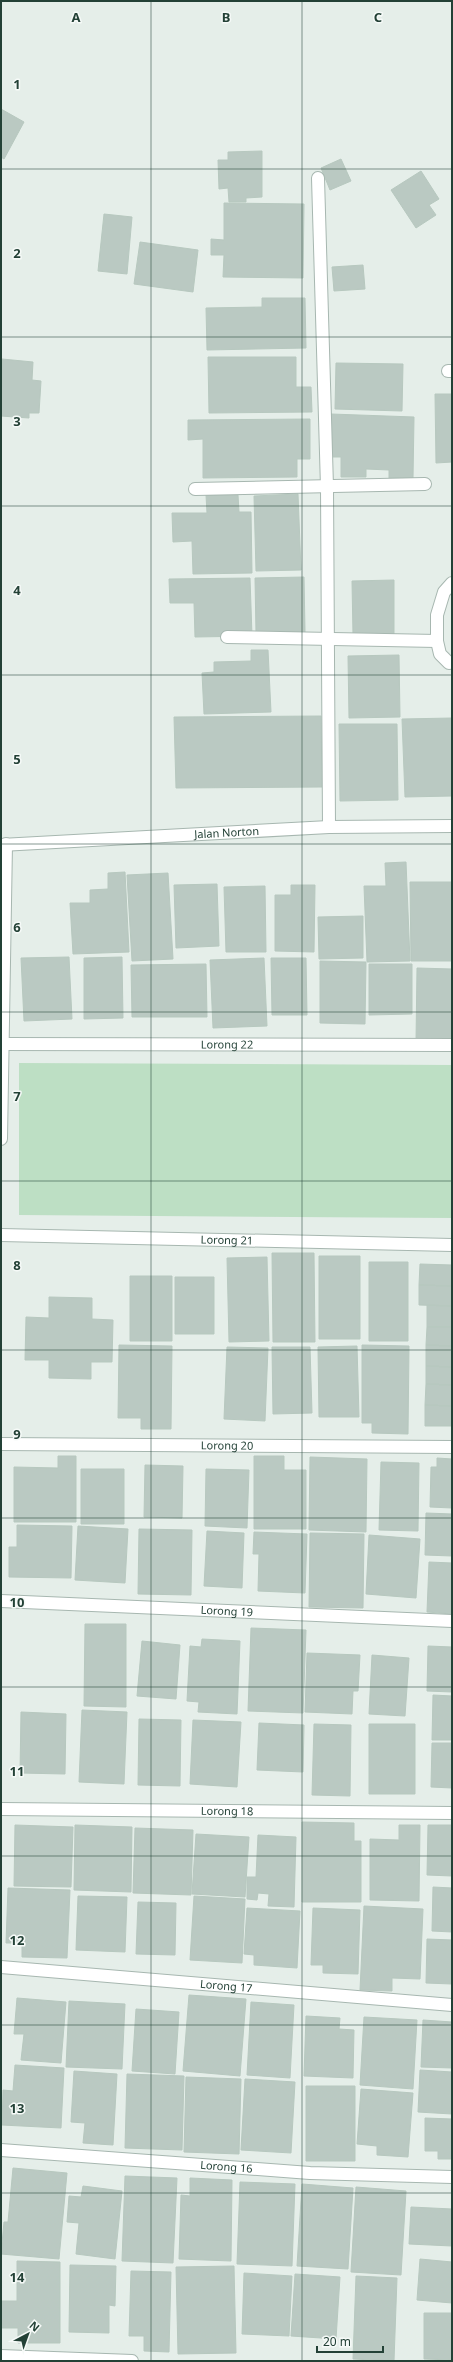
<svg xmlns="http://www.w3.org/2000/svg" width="453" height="2362" font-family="'Noto Sans',sans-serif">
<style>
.green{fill:#bddfc4}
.building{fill:#bac9c2;stroke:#b7c8bf}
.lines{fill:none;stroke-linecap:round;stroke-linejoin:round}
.minor-casing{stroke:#a7b7b0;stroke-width:14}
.minor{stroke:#fff;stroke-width:12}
.grid{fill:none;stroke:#234136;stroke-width:1;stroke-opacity:0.55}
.labels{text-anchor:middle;stroke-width:3;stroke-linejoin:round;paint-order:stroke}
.street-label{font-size:11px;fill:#234136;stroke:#f6faf8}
.grid-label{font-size:13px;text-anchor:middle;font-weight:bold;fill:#234136;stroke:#f6faf8;stroke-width:3;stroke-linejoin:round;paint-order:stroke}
</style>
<rect width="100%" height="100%" fill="#e5eee9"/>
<!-- green -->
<path class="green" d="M19,1063l433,2v153l-433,-3z"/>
<!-- building -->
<path class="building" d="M1,109l23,13 -20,37 -3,-2z
M262,151v46l-16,1v4h-17l-1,-14 -9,1 -1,-29h10v-8z
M341,159l10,22 -21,9 -9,-22z
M421,171l18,28 -10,6 7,10 -20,13 -25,-38z
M224,203l80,1 -1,74 -80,-1 1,-22h-13v-16l13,1z
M104,214l28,3 -5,57 -29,-3z
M140,242l58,8 -5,42 -59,-8z
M363,265l2,24 -31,2 -2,-24z
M262,298h43l1,50 -99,2 -1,-42 56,-1z
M208,357h88v30h15l1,25 -103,1z
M2,359l31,3 -1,18 9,1 -2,32h-10v5l-28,-2z
M336,363l67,1 -1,47 -67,-2z
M435,394h17v68l-16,1z
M331,414l83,3 -1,61h-24v-8l-23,-1v8h-25v-20h-11z
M310,419v40h-13v18l-94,1v-39l-15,1v-20z
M298,494l3,76 -45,1 -2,-75z
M206,495h32l1,17h12l1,61 -59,1 -1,-33 -19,1 -1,-29h35z
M304,577l1,55 -49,1 -1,-55z
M250,578l2,58 -57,1 -1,-34h-24l-1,-24z
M394,580v55h-41l-1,-54z
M251,650h17l3,62 -67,2 -2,-41 12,-1v-10l37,-1z
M399,655l1,62 -51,1 -1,-62z
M321,716l1,71 -146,1 -2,-71z
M452,718v78l-47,1 -3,-78z
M339,724h58l1,76 -58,1z
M406,862l4,99 -43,1 -3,-76h22l-1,-23z
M125,872l4,80 -56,2 -3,-51h20v-13l18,-1v-16z
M168,873l5,86 -41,2 -5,-86z
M410,882h42v79h-41z
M217,884l2,62 -43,2 -2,-63z
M291,885h24l-1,67 -39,-1v-56h16z
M265,886l1,66h-40l-2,-65z
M363,916v42l-44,1 -1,-42z
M69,957l3,62 -48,2 -3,-63z
M122,957l1,61 -39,1v-61z
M264,958l3,68 -54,2 -3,-68z
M271,958h35l1,57h-35z
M320,961l46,1 -1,62 -45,-1z
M206,964l1,53h-75l-1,-52z
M369,964h43v50l-43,1z
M417,968l35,1v74l-36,-1z
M272,1253h42l1,89h-42z
M319,1256h41v83h-41z
M267,1257l2,84 -40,1 -2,-84z
M369,1262h39v79h-39z
M420,1264l32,1v21l-33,-1z
M130,1276h42v65h-42z
M175,1277h39v57h-39z
M419,1285l33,1v20l-33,-1z
M49,1297l43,1v21l21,1 -1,42h-21v17l-42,-1v-18h-24l1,-43 23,1z
M427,1305l25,1v21h-25z
M427,1327h25v19l-26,-1z
M119,1345l53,1 -1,83h-30v-11h-23z
M362,1345l47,1 -1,88 -36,-1v-10h-10z
M426,1345l26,1v21l-26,-1z
M357,1346l2,71h-40l-1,-70z
M227,1347l41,1 -3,73 -41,-2z
M272,1347h38l2,66 -39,1z
M426,1366l26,1v18l-26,-1z
M426,1384l26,1v21l-27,-1z
M425,1405l27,1v20h-27z
M58,1456h18v66h-62v-55l44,1z
M254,1456h30v14h22v59h-52z
M310,1457l57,2 -1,73 -57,-2z
M437,1458l15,1v49l-22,-1 1,-40h6z
M381,1462l38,1 -1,68 -39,-1z
M145,1465l38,1 -1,52 -38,-1z
M81,1469h43v55h-43z
M206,1469l43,1 -2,58 -42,-2z
M426,1513l26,1v42l-27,-1z
M17,1525l55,1 -1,52 -62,-1v-30h8z
M78,1526l50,3 -3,54 -50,-3z
M139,1529l53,1 -1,65 -53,-1z
M207,1531l37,2 -2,55 -38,-2z
M254,1532l53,2 -2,59 -47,-2 1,-37h-6z
M310,1533l54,1 -1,74 -54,-1z
M369,1535l51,4 -4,59 -50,-4z
M429,1562l23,1v51l-25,-2z
M85,1624h41v83l-42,-1z
M251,1628l55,2 -3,83 -55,-2z
M202,1639l38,2 -3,73 -39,-2 1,-10 -12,-1 3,-55 11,1z
M142,1641l38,4 -4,54 -39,-3z
M428,1646l24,1v45l-25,-1z
M307,1653l53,2 -2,36h-5l-1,23 -47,-2z
M372,1655l37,3 -4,58 -36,-2z
M433,1695l19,1v44h-20z
M82,1710l45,2 -3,72 -45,-2z
M21,1712l45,2 -1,60 -45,-1z
M139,1719l42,1 -1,66 -42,-1z
M193,1720l48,2 -4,65 -47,-3z
M259,1723l45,2 -1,47 -46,-2z
M314,1724l37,1 -1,71 -38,-1z
M369,1724h46v70h-46z
M432,1743h20v45l-21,-1z
M302,1822l52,1v18h7v61h-59z
M15,1825l58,2 -2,60 -57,-1z
M75,1825l57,2 -1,65 -57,-2z
M399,1825h21l-1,76 -49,-1v-61l29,1z
M428,1825h24v51l-25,-1z
M135,1828l58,2 -2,65 -58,-2z
M196,1834l53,3 -4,60 -53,-3z
M258,1835l38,2 -2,70 -26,-1 1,-12 -11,-1 -1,7 -10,-1v-22h9z
M433,1887l19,1v44l-20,-1z
M8,1888l62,2 -3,68 -45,-1v-14h-16z
M78,1896l49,1 -2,55 -49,-2z
M194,1896l51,3 -3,64 -52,-3z
M138,1902l38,1 -1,52 -39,-1z
M364,1906l59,3 -3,70 -28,-1v13l-32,-1z
M247,1908l53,3 -3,57 -43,-3v-10l-10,-1z
M313,1908l47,2 -2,64 -35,-1v-8h-12z
M427,1939l25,1v44l-26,-1z
M189,1995l57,4 -6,77 -57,-5z
M17,1998l49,4 -5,61 -40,-3 3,-26h-10z
M69,2001l56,3 -3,65 -56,-2z
M251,2002l43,3 -4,73 -43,-3z
M136,2009l43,3 -4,62 -43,-3z
M306,2016l34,2 -1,11 15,1 -1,48 -49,-2z
M364,2017l53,3 -4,69 -53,-4z
M423,2020l29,2v46l-31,-1z
M15,2065l49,3 -3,60 -59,-3 1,-35 10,1z
M420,2070l32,2v42l-34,-2z
M74,2071l43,3 -4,71 -30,-2 2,-20 -14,-1z
M127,2074l57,2 -2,74 -57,-2z
M186,2077l55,2 -2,75 -55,-2z
M245,2079l50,3 -4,71 -50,-3z
M306,2086h49v75h-49z
M361,2089l52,4 -5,64 -31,-2v-9l-20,-2z
M425,2118l27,1v40h-14v-8h-13z
M13,2168l54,5 -8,86 -58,-5 3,-32h4z
M125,2176l52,2 -4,85 -51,-2z
M190,2178l42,2 -1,81 -52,-2 2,-64 9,1z
M240,2182l55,2 -3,82 -55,-2z
M302,2184l51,4 -5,81 -51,-3z
M83,2186l39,5 -7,68 -39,-5 3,-31 -12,-1 2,-26 12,1z
M356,2187l50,4 -5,84 -50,-3z
M411,2207l41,2v37l-43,-2z
M420,2259l32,3v41l-35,-3z
M17,2261l43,1v81h-42v-15h-17v-27h16z
M70,2265l46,1 -1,40 -6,-1v28l-40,-1z
M234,2266l2,87 -58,1 -2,-87z
M131,2271l40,1 -2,80 -25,-1v-15h-15z
M244,2273l48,3 -3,60 -47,-2z
M295,2274l45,3 -4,62 -45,-3z
M356,2276l41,2 -3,83 -41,-2z
M424,2313h28v47l-28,-1z"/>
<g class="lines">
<!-- minor casing -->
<g class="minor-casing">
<g id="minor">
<path d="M318,178l9,309 2,340"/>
<path d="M448,371h4"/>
<path d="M195,489l230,-5"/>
<path d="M227,637l210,4"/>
<path d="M449,663l-9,-9 -3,-13v-26l7,-23 8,-9"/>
<path id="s1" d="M1,845l328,-18 123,-1"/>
<path id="s2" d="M1,1044l451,1"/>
<path d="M1,1139l5,-295"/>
<path id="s3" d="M1,1235l451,10"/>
<path id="s4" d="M1,1444l451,3"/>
<path id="s5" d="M1,1601l451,20"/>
<path id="s6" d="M1,1809l451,4"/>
<path id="s7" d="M1,1967l451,38"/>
<path id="s8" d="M1,2150l309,23 142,4"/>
<path d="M1,2356l131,5"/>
</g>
</g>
<!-- minor -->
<use href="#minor" class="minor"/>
</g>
<!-- grid -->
<path class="grid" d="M151,1v2360M302,1v2360M1,169h451M1,337h451M1,506h451M1,675h451M1,844h451M1,1012h451M1,1181h451M1,1350h451M1,1518h451M1,1687h451M1,1856h451M1,2025h451M1,2193h451"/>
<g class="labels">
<!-- street labels -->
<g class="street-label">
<text dy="4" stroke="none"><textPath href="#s1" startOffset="226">Jalan Norton</textPath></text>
<text dy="4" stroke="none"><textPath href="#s2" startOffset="226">Lorong 22</textPath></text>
<text dy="4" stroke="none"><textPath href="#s3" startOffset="226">Lorong 21</textPath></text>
<text dy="4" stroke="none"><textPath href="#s4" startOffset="226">Lorong 20</textPath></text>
<text dy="4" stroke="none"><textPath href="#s5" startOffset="226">Lorong 19</textPath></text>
<text dy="4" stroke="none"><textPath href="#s6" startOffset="226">Lorong 18</textPath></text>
<text dy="4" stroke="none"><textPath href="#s7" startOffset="226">Lorong 17</textPath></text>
<text dy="4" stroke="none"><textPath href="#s8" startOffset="226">Lorong 16</textPath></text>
</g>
</g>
<g class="grid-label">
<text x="76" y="22">A</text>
<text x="226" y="22">B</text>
<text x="378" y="22">C</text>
<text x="17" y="89">1</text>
<text x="17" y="258">2</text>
<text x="17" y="426">3</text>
<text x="17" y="595">4</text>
<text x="17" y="764">5</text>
<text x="17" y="932">6</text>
<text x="17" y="1101">7</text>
<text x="17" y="1270">8</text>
<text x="17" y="1439">9</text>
<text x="17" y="1607">10</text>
<text x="17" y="1776">11</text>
<text x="17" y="1945">12</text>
<text x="17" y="2113">13</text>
<text x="17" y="2282">14</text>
</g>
<!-- border -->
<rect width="453" height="2362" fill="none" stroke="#234136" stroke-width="4"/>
<!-- north arrow -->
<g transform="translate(28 2334) rotate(41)" stroke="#f6faf8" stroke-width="3" paint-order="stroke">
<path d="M0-3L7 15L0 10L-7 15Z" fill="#234136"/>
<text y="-6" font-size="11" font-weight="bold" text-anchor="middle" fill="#234136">N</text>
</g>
<!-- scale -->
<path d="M317 2346v6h66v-6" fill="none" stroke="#234136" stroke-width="2"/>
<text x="323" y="2346" font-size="12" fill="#234136" stroke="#f6faf8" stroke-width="3" paint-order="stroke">20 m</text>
</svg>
